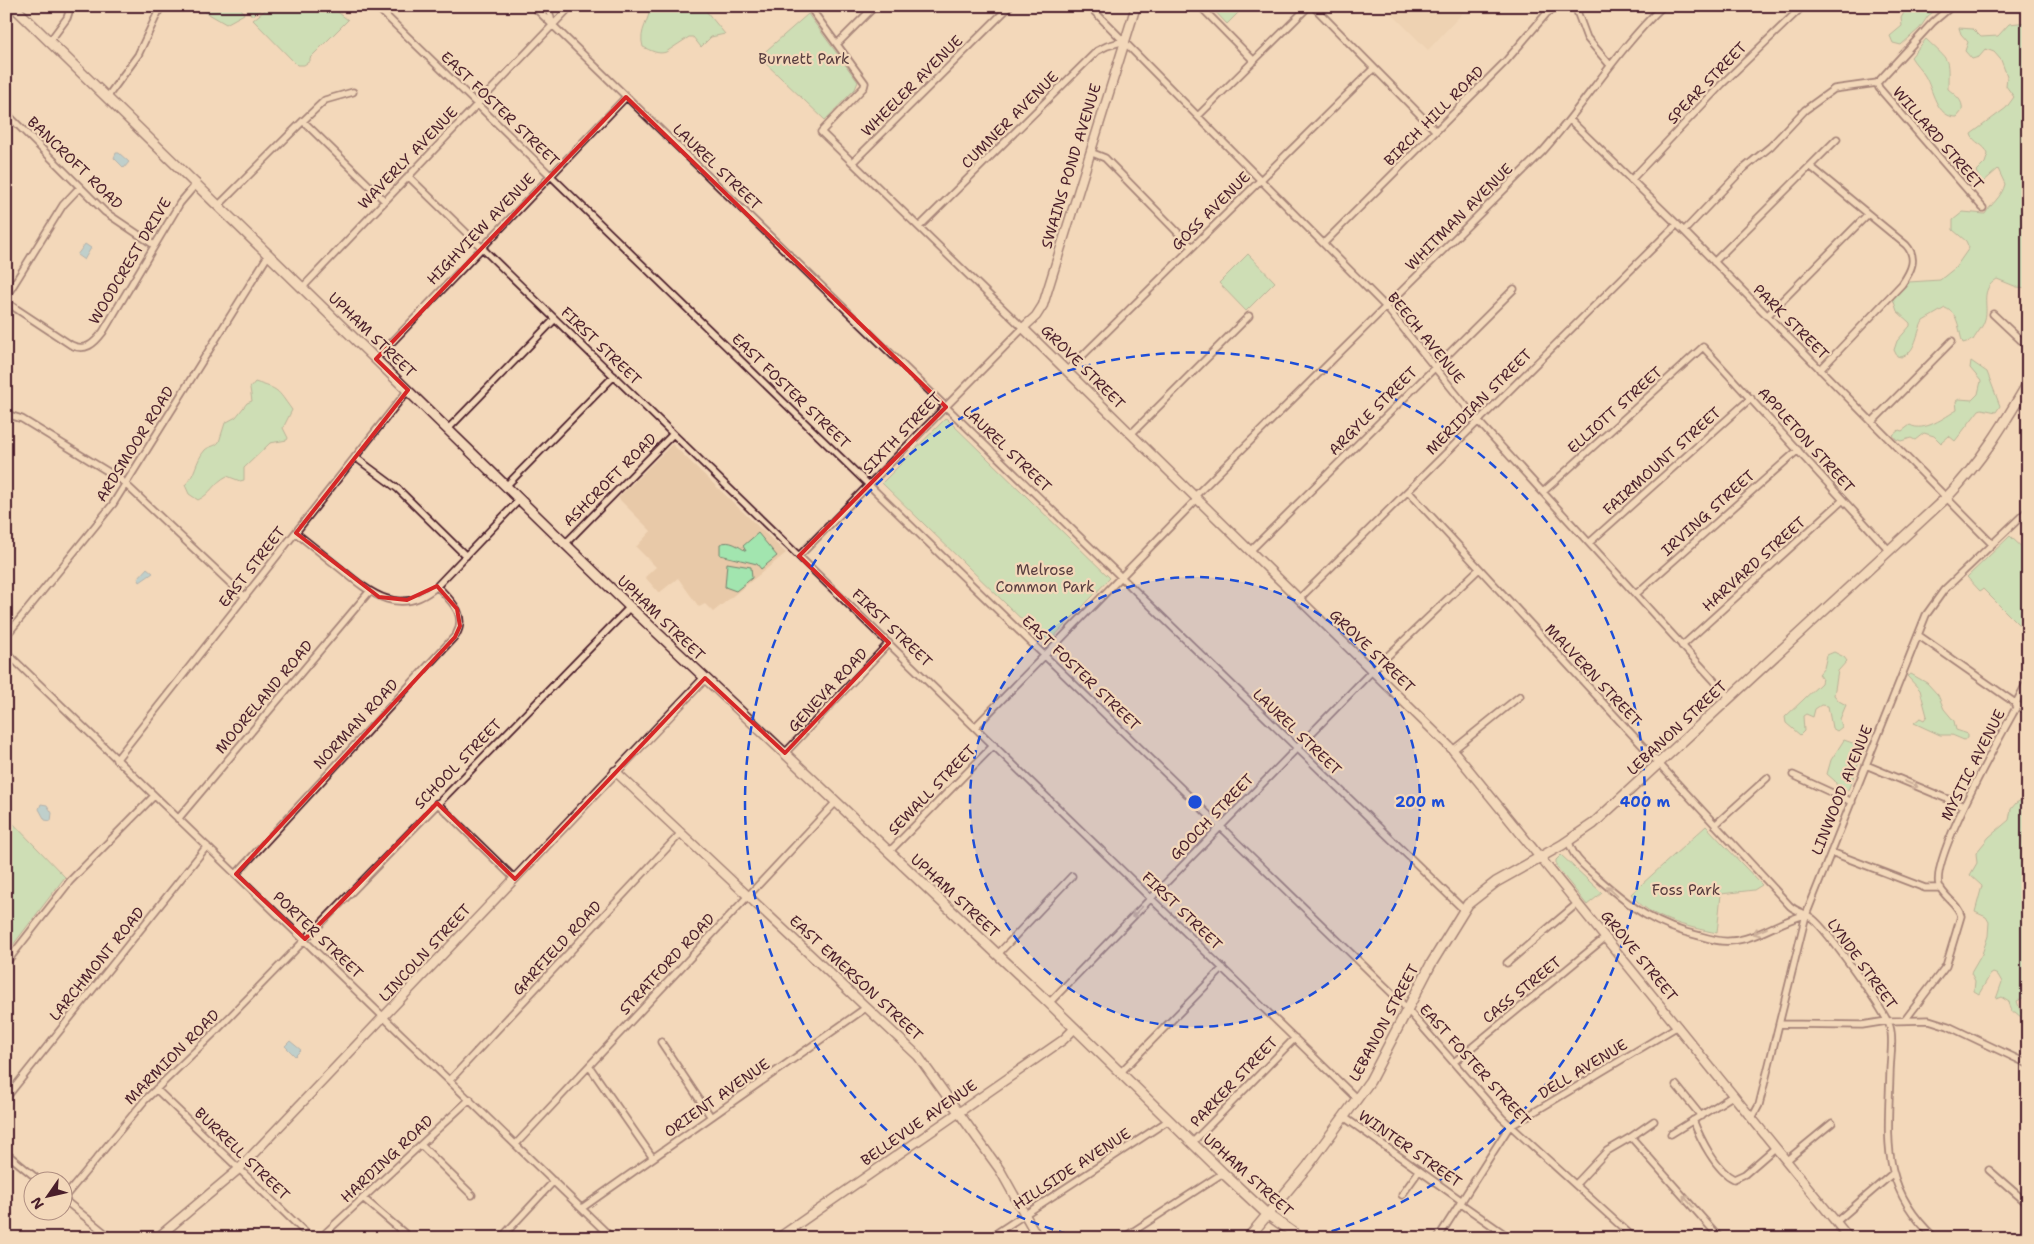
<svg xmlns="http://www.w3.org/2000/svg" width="2034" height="1244" font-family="'Shantell Sans',sans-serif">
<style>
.built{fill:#e8c9a8}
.green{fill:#a2e5af;stroke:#76826d}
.water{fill:#80c4e1;stroke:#6a8298}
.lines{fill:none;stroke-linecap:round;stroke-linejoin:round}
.minor-casing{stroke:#4a1f2b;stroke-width:9}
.tertiary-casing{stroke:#4a1f2b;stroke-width:11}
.secondary-casing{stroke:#4a1f2b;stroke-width:12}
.minor{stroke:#f3d8ba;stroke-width:5.5}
.tertiary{stroke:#f3d8ba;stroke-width:8}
.secondary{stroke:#f3d8ba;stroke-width:9}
.oneway{stroke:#9e7c72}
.marked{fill:none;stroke:#d62828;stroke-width:4;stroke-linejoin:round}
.ring{fill:none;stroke:#1d4ed8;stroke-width:2.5;stroke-dasharray:9 6}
.labels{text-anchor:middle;stroke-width:4.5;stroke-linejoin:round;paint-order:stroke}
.park-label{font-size:15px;fill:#573d3f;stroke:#f3d8ba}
.street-label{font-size:15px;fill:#4a1f2b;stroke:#f3d8ba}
.centre{fill:#1d4ed8;stroke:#f3d8ba;stroke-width:2.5}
.ring-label{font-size:15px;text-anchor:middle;font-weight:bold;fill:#1d4ed8;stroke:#f3d8ba;stroke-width:4.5;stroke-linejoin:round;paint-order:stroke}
</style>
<rect width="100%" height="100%" fill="#f3d8ba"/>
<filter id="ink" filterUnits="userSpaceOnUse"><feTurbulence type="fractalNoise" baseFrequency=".02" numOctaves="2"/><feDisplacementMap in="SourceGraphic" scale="10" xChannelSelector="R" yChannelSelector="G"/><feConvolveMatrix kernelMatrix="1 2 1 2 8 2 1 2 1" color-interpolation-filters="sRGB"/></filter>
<g filter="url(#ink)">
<!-- built -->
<path class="built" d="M1384,6h85l-41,44z
M672,444l114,109 -73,59 -8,-8 -6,3 -21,-29 -19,15 -14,-16 11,-10 -20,-20 15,-16 -33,-33z"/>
<!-- green -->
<path class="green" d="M195,6h45l4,8 -18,10z
M245,6h20l-13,10z
M270,6h60l18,14 -38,38v3l-6,4h-7l-44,-45z
M650,6h52l23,28 -14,3 -10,10 -8,-10h-4l-23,15c-8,3 -16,-2 -23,-5 -5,-17 7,-26 7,-41z
M1210,6h35l-18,18z
M1903,6h38l-13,10 -8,12 -19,17 -8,-2 -3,-7 12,-10 -1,-8 5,-9z
M808,14l50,68 -3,7 -30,31 -66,-63z
M2028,22v266l-11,-1 -20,-8c-18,11 -8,26 -12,40 -2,8 -8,14 -12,21l-10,3c-5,-12 -3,-29 -18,-35l-22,13c-7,12 -6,31 -22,36l-4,-1 -3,-6 3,-9 13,-15v-3l-13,-12 -4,-12 16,-17 31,-2 15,-12 14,-20 -3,-7 -13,-11v-10l10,-8 22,2c6,-10 17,-17 20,-30l-7,-15 -16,14 -6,-11 9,-9 3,-9c-3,-10 -15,-11 -17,-20l35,-26 8,-11 -8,-11 1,-10 -6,-16 -7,-8 -8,-3 -7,8 -7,2 -7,-8 3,-9 -7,-8 -2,-6 14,1 8,8 17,-1 11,-12z
M1926,39c25,24 22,17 22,50 7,6 16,11 14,22l-5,6c-21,1 -24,-28 -32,-41 -4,-7 -10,-12 -14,-19z
M1248,254l27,28 -29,29 -27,-28z
M1971,361l16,11 13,34 -4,6 -14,-3 -3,1 -24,31 -6,-5 -8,7 -7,-7 -10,-3 -9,7 -4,-2 -10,3 -5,-2 -3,-4 6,-5 3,1 8,-6c14,8 35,-8 47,-15l-1,-9 3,-2 13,1 6,-6 3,-13 -11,-13z
M255,382c25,8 21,6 37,28l-9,18 5,10 -1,2 -17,3 -26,25v12l-4,1 -13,-5c-14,7 -16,18 -29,24l-9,-6 -4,-9c11,-10 10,-24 20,-35 4,-4 10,-3 14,-8l6,-19 11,-6 11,-14 5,-2 -2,-13z
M946,418l164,160 -63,66 -165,-161z
M758,533l19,23 -16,13 -4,-5 -37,-9v-11c10,-5 19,3 26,7l-3,-5z
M2010,536l18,17v81l-45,-45 -3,2 -13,-14z
M727,563l24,4 1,11 -16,13 -11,-4z
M1834,652l10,5 3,4 -9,10 -4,24 5,6 7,4 -6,14 2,8 -5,4 -5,-3 -4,-22 -7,-1 -6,4 -2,8 -7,-3 -3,2 1,15 -4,4 -14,-12 -1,-6 36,-34 1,-5 -3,-4 5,-6 3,-13z
M1911,674l16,9 11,12 6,14 10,12 2,9 12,4v4l-4,2 -12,-5h-12l-26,-12 6,-5 4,2 3,-4 -7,-26 -13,-14z
M1844,740l20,7v3l-16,40 -3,2 -7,-3 -3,-8 -8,-7 4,-14z
M2028,796v203l-5,-1 -6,3 4,12 7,1v9l-13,-11h-3l-3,-10 -8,-5 -5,2 6,-17 -4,-7 -5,-2 -3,2 -11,19 -5,-3 1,-10 -4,-8 11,-19 6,-18 1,-14 -3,-5 -11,-5 7,-26 -12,-11 7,-12 -1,-10 13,-16 20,-17 2,-11 5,-6z
M6,816l59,61 -59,77z
M1706,826l56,59 -8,5 -33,4 -4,39c-29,-6 -68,-14 -86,-39z
M1561,855l41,38 -15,12 -31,-39v-6z"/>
<!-- water -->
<path class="water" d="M116,153h3l10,9 -5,6 -10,-10z
M85,244l6,4 -7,12 -7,-5z
M147,568l6,5 -13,9 -2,-4z
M41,804l6,1 5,8 -1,8 -6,-1 -6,-11z
M290,1041l11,9 -6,6 -10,-10z"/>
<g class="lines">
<!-- minor casing -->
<g class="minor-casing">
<path id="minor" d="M376,6l1023,994 103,118 132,120
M533,6l931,904
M548,6l4,17
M1089,6l297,301 92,114 252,277
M1200,6l54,55
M1313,6l123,125
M1575,6l12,32 23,27
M50,41l17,-23 4,-12
M838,43l37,-37
M1877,83l2,5 104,120
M108,96l30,-41 23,-49
M6,113l99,99 49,33
M1198,116l111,-110
M1570,120l114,111 308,313
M303,121l22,-21 28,-8
M1090,152l15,6 87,89
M853,162l157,-156
M1810,166l96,79c12,13 5,26 -4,39l-82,86
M408,176l949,923
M1631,180l91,-96 81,-78
M219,205l84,-84 82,80
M919,227l178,-176 10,-5 17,-5
M1684,231l59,-62 28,-23 34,-36 29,-21 43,-6 56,-61 19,-16
M1324,243l181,-181 42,-49 13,-7
M1714,262l123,-123
M303,287l268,-281
M6,297l57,-92 16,-17
M6,302l65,43c14,7 23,-1 32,-13l77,-129 17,-20
M1993,314l35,33
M1767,316l101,-102
M376,359l250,-262
M1067,371l307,-303
M6,414l16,5 98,60 125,118
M1872,422l80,-81
M448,429l107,-110
M1131,434l118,-118
M355,457l43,32 68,67
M506,486l108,-110
M1408,491l382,415c7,6 16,7 23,13 14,11 72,92 77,108 4,13 0,32 0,46 -2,68 -10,114 45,165
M1543,492l160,-145 186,203
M1195,496l348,-345c42,-47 74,-101 120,-145
M296,533c15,12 30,24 45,36 30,25 60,49 96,17l83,-87
M1589,543l162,-145
M565,544l108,-110
M1250,551l264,-262
M799,556l224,-228 -202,-196 43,-45 1,-4 -56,-77
M1636,594l162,-144
M1299,599l378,-375
M1918,635l110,77
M6,636l107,-132 156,-250
M1682,646l161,-146
M6,652l606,586
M2015,705l13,-25
M975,727l222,-228
M1453,750l67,-54
M785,753l104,-110
M116,760l292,-370
M1866,765l98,41
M1793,775l59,27
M437,803l78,76
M178,819l191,-227
M1715,825l52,-47
M1569,841c4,18 17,26 30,38 33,29 57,47 101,57 10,3 20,6 30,5 26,-1 50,-21 76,-26
M889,852l105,-107
M1831,852l94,36h16
M236,874l220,-239c12,-21 -6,-35 -19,-49
M997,955l75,-79
M6,963l64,-82 84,-85
M1507,963l71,-60
M1049,1003l323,-332 107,-102
M1905,1020l41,-54 15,-50c-3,-13 -18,-19 -22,-31 -8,-28 62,-150 78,-179
M1780,1024l82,1 25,-4 42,-1 19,6 80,38
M661,1042l50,75
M1454,1062l152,-125
M589,1066l64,92
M1120,1073l103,-105
M450,1080l231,-247
M1676,1085l25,31
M156,1089l155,149
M6,1098l201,-252
M1344,1117l118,84
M1752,1118l7,-13 47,-190 120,-300 18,-25 84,-80
M1693,1120c7,18 23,51 41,59l11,-5 31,-27
M1671,1134l63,-39
M1631,1137l23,-16
M1192,1143l103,-105
M516,1144l320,-342
M421,1145l51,50
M6,1153l35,29
M1787,1160l45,-37
M1989,1170l39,34
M1576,1184l31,-33 24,-14 89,101
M1402,1195l17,-24
M62,1198l49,40
M363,1198l47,40
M63,1199l82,-99 69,-67 416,-426
M1460,1203l50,35
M582,1208l285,-201
M1836,1222l56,-48
M320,1238l150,-139
M501,1238l53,-57
M989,1238l180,-118
M1123,1238l100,-65
M1438,1238l71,-111 169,-101"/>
</g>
<!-- tertiary casing -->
<g class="tertiary-casing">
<path id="tertiary" d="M1136,6l-93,299 -7,11 -13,12 429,421 397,489
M615,771l303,285 82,114 38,68
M157,1238l82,-69 466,-491
M778,1238l285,-198 12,-12"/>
</g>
<!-- secondary casing -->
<g class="secondary-casing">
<path id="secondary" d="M13,6l617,601 419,396 174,170 45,42 33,23
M1248,1238l59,-71 63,-86 61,-117 37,-60 28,-22 66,-37 31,-21 354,-327c34,-35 57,-73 81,-114"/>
</g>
<!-- minor -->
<use href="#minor" class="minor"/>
<!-- tertiary -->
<use href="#tertiary" class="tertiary"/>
<!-- secondary -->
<use href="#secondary" class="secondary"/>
</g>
<!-- one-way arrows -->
<defs><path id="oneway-shaft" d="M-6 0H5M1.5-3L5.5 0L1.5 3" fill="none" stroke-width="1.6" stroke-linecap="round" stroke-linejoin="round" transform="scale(1.25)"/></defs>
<g class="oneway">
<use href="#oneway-shaft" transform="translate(1911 784) rotate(23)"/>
<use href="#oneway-shaft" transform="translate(1612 891) rotate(-137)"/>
<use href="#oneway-shaft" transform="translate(1137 912) rotate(134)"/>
<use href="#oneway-shaft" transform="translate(1760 931) rotate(157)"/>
<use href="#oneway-shaft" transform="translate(1688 1201) rotate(-131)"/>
</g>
</g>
<!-- marked area -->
<path d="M0 0H2034V1244H0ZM626,97l320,310 -147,149 90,87 -104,110 -80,-75 -190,201 -78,-76 -132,136 -69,-65 219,-237 5,-11 -3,-17 -20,-23 -30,14 -28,-3 -83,-64 112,-143 -32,-31z" fill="#f3d8ba" fill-opacity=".55" fill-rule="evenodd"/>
<path class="marked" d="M626,97l320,310 -147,149 90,87 -104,110 -80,-75 -190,201 -78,-76 -132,136 -69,-65 219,-237 5,-11 -3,-17 -20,-23 -30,14 -28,-3 -83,-64 112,-143 -32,-31z"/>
<!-- distance rings -->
<circle cx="1195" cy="802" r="225" fill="#1d4ed8" fill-opacity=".12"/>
<g class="ring">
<circle cx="1195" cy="802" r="225"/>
<path d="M1082 1238A450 450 0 1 1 1308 1238"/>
</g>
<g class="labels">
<!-- park labels -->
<g class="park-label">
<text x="804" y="64">Burnett Park</text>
<text x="1045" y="575">Melrose<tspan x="1045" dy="17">Common Park</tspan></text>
<text x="1686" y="895">Foss Park</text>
</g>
<!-- street labels -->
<g class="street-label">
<text transform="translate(1707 83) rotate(-46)" y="5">SPEAR STREET</text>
<text transform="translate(912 86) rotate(-45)" y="5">WHEELER AVENUE</text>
<text transform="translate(500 109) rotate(44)" y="5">EAST FOSTER STREET</text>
<text transform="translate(1434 116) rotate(-45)" y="5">BIRCH HILL ROAD</text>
<text transform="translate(1010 120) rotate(-45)" y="5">CUMNER AVENUE</text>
<text transform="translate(1938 138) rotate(49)" y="5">WILLARD STREET</text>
<text transform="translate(408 158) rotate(-46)" y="5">WAVERLY AVENUE</text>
<text transform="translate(75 163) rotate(44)" y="5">BANCROFT ROAD</text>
<text transform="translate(1071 166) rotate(-73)" y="5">SWAINS POND AVENUE</text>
<text transform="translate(717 167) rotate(44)" y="5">LAUREL STREET</text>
<text transform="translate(1211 211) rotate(-45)" y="5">GOSS AVENUE</text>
<text transform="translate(1459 217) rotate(-45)" y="5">WHITMAN AVENUE</text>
<text transform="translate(481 229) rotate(-46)" y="5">HIGHVIEW AVENUE</text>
<text transform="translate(130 261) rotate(-59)" y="5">WOODCREST DRIVE</text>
<text transform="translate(1791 322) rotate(45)" y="5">PARK STREET</text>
<text transform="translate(372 335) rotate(44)" y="5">UPHAM STREET</text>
<text transform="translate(1426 338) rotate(51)" y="5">BEECH AVENUE</text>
<text transform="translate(601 346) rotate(44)" y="5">FIRST STREET</text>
<text transform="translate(1083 367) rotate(45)" y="5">GROVE STREET</text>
<text transform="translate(791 391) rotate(44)" y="5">EAST FOSTER STREET</text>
<text transform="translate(1479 402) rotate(-45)" y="5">MERIDIAN STREET</text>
<text transform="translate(1615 410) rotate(-42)" y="5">ELLIOTT STREET</text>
<text transform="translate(1373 411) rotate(-45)" y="5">ARGYLE STREET</text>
<text transform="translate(902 433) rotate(-46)" y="5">SIXTH STREET</text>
<text transform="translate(1806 440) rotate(48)" y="5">APPLETON STREET</text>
<text transform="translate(135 444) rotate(-58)" y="5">ARDSMOOR ROAD</text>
<text transform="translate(1007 449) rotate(44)" y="5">LAUREL STREET</text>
<text transform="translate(1662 461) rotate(-42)" y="5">FAIRMOUNT STREET</text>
<text transform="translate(610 480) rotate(-45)" y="5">ASHCROFT ROAD</text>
<text transform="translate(1708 513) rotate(-42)" y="5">IRVING STREET</text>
<text transform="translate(1754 564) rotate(-42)" y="5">HARVARD STREET</text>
<text transform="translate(252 567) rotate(-52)" y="5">EAST STREET</text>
<text transform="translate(661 618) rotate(44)" y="5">UPHAM STREET</text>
<text transform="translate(892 628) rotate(44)" y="5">FIRST STREET</text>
<text transform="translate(1372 651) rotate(44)" y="5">GROVE STREET</text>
<text transform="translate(1081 673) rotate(44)" y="5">EAST FOSTER STREET</text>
<text transform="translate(1593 675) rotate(47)" y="5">MALVERN STREET</text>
<text transform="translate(828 690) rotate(-47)" y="5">GENEVA ROAD</text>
<text transform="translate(264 697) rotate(-50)" y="5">MOORELAND ROAD</text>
<text transform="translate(356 724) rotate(-47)" y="5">NORMAN ROAD</text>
<text transform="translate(1677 728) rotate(-43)" y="5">LEBANON STREET</text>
<text transform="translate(1297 732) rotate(44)" y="5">LAUREL STREET</text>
<text transform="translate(458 764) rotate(-46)" y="5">SCHOOL STREET</text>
<text transform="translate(1973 765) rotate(-63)" y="5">MYSTIC AVENUE</text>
<text transform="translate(932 790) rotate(-46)" y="5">SEWALL STREET</text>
<text transform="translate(1842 790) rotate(-68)" y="5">LINWOOD AVENUE</text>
<text transform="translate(1212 817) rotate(-46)" y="5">GOOCH STREET</text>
<text transform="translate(955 896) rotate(43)" y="5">UPHAM STREET</text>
<text transform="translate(1182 911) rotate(44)" y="5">FIRST STREET</text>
<text transform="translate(318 935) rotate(44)" y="5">PORTER STREET</text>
<text transform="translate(557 948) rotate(-47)" y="5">GARFIELD ROAD</text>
<text transform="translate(425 953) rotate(-47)" y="5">LINCOLN STREET</text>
<text transform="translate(1639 956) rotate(51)" y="5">GROVE STREET</text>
<text transform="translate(97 964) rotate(-51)" y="5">LARCHMONT ROAD</text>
<text transform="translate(667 964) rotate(-47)" y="5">STRATFORD ROAD</text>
<text transform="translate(1862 964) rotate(54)" y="5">LYNDE STREET</text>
<text transform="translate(856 978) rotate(43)" y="5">EAST EMERSON STREET</text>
<text transform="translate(1522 990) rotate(-39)" y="5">CASS STREET</text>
<text transform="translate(1384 1023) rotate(-62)" y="5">LEBANON STREET</text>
<text transform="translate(172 1057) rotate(-45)" y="5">MARMION ROAD</text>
<text transform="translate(1475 1065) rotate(48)" y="5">EAST FOSTER STREET</text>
<text transform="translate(1583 1069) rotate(-31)" y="5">DELL AVENUE</text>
<text transform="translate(1234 1082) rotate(-46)" y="5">PARKER STREET</text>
<text transform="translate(717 1098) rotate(-35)" y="5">ORIENT AVENUE</text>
<text transform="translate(919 1123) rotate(-35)" y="5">BELLEVUE AVENUE</text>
<text transform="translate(1410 1149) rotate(35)" y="5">WINTER STREET</text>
<text transform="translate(242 1154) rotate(44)" y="5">BURRELL STREET</text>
<text transform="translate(387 1159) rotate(-43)" y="5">HARDING ROAD</text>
<text transform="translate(1072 1169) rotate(-33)" y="5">HILLSIDE AVENUE</text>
<text transform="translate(1248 1175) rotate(42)" y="5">UPHAM STREET</text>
</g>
</g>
<circle cx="1195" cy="802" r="8" class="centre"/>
<g class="ring-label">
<text x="1420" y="807">200 m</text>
<text x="1645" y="807">400 m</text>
</g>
<!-- margin -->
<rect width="2034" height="1244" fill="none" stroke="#f3d8ba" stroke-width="25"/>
<rect x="12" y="12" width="2009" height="1219" fill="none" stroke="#4a1f2b" stroke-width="2" filter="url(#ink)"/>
<!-- north arrow -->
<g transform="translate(48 1196) rotate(236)"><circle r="24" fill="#f3d8ba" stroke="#af8e81"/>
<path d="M0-4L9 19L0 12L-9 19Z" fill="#4a1f2b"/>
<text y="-8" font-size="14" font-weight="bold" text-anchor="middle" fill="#4a1f2b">N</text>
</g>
</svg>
